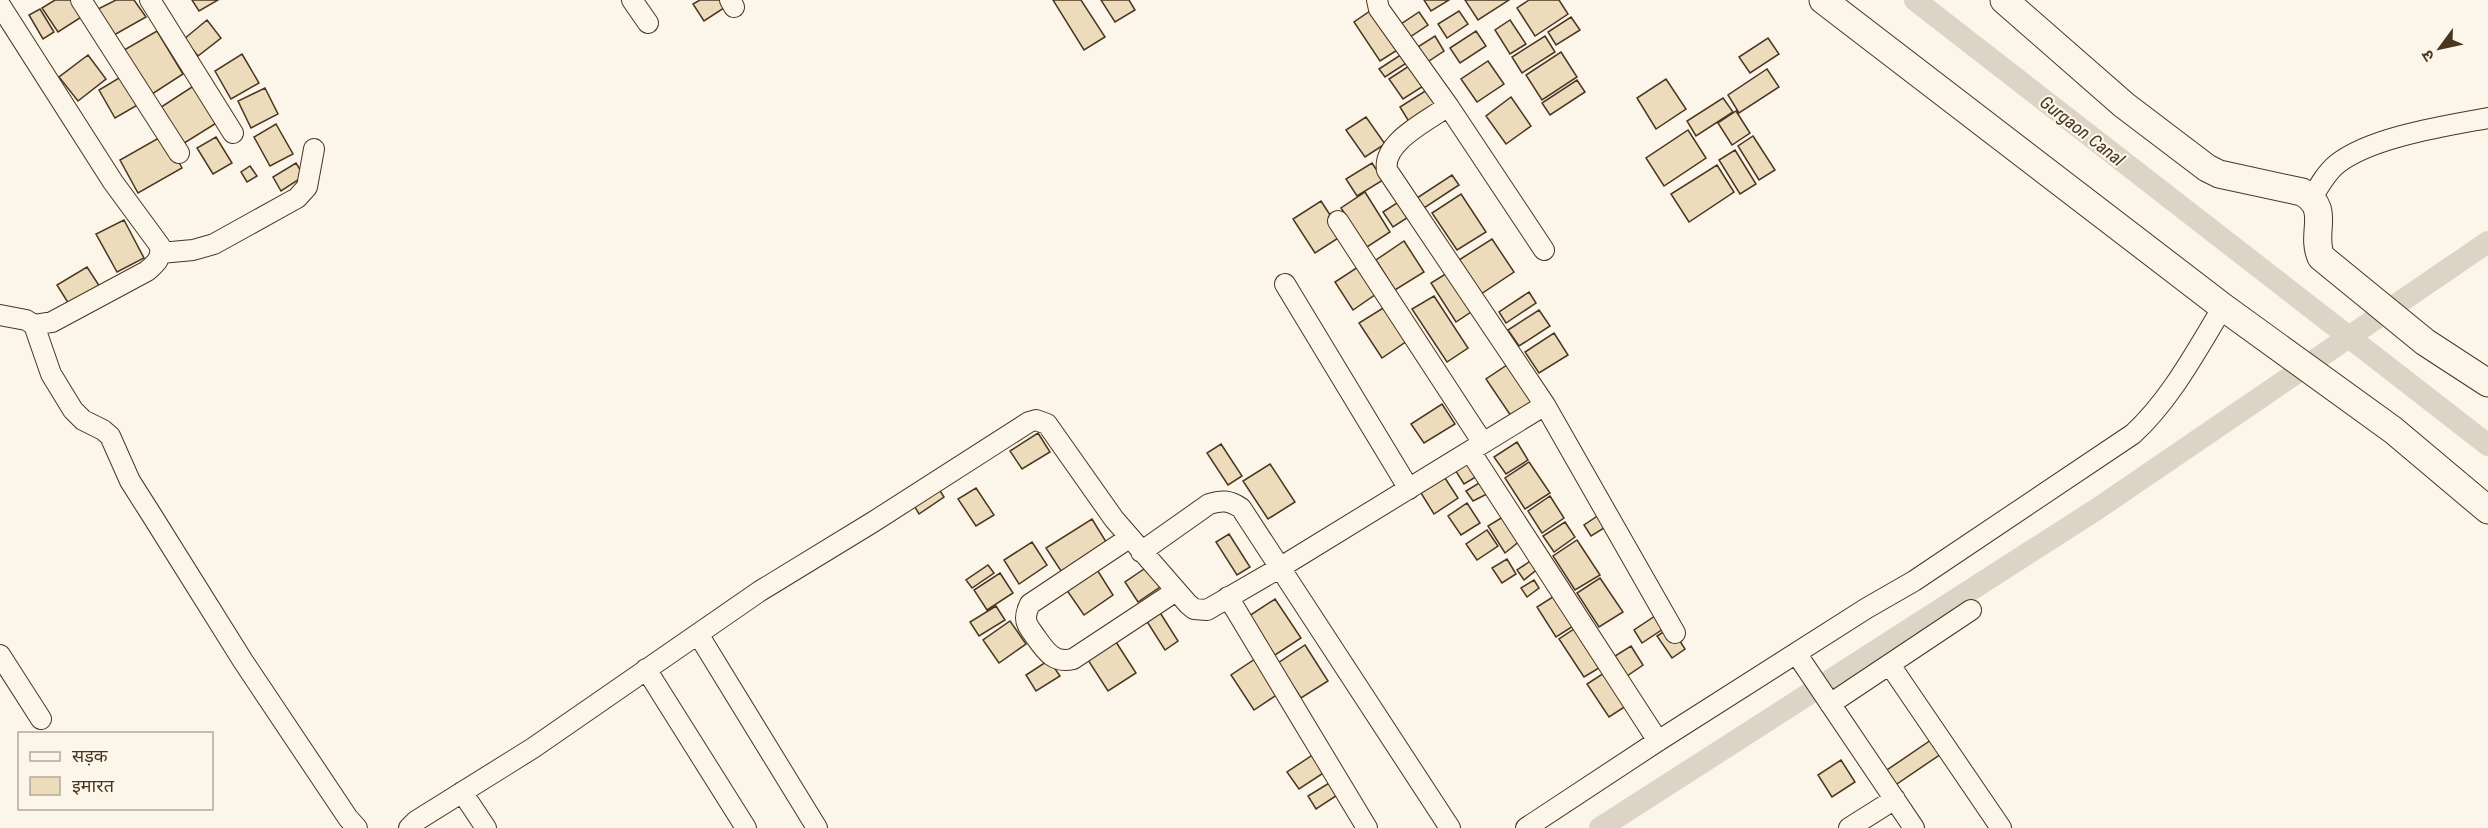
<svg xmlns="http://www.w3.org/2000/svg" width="2488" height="828" font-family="'Roboto Condensed','Noto Sans Devanagari',sans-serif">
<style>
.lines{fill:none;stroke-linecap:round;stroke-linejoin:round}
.canal{stroke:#dcd4c6;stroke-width:22}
.building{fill:#ecdcbc;stroke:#4a3520;stroke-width:1.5}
.street-casing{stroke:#4a3520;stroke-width:22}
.secondary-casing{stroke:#4a3520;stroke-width:29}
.street{stroke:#fbf6e9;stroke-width:20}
.secondary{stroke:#fbf6e9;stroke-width:27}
.labels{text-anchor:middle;stroke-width:4.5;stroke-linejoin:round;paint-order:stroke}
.water-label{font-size:18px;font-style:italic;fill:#4a3520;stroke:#fbf6e9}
</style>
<rect width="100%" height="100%" fill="#fbf6e9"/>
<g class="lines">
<!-- canal -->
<path class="canal" d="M1915,0l573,445
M1600,828l497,-319 391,-267"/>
</g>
<!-- building -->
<path class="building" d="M55,0h18l10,16 -25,16 -16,-24z
M116,0h18l12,17 -39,22 -15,-27z
M192,0h26l-19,11z
M700,0h23l4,6 -23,15 -11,-17z
M1053,0h28l24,37 -21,13z
M1101,0h28l6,10 -20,12z
M1424,0h25l-18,11z
M1465,0h44l-31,20z
M1529,0h30l9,14 -33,22 -18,-28z
M40,9l14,23 -11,7 -14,-24z
M1373,9l26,40 -19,12 -26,-39z
M1459,11l9,13 -21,14 -9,-14z
M1419,12l9,13 -21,14 -9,-13z
M1571,17l9,13 -24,15 -8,-13z
M207,20l14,18 -23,18 -14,-17z
M1510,20l16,24 -16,10 -15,-24z
M157,31l26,43 -37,24 -27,-45z
M1476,31l10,15 -26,17 -10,-15z
M1435,36l9,15 -21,14 -10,-15z
M1545,36l10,16 -33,21 -10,-16z
M1768,38l11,16 -29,19 -11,-16z
M1561,52l16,25 -35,23 -16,-25z
M242,54l17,29 -28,16 -16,-28z
M1402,54l6,8 -23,15 -6,-8z
M88,55l18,24 -28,22 -19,-24z
M1488,61l16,23 -27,18 -16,-23z
M1412,64l13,21 -22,14 -14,-20z
M1767,69l12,18 -40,26 -11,-18z
M124,75l17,28 -26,15 -16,-28z
M1666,79l20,30 -30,20 -19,-31z
M1577,80l8,12 -35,23 -8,-12z
M195,85l23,37 -40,25 -23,-36z
M265,88l13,26 -27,14 -13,-27z
M1430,88l11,17 -30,20 -11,-18z
M1511,97l20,29 -25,18 -20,-28z
M1723,98l10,14 -37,24 -9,-15z
M1736,111l14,22 -18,12 -14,-22z
M1366,117l19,27 -20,13 -19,-27z
M276,124l17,30 -23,12 -16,-29z
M1688,130l18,28 -42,28 -18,-28z
M164,135l18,33 -44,25 -18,-33z
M1753,136l22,34 -16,10 -21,-34z
M216,137l16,26 -19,11 -16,-26z
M1735,150l21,34 -16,10 -21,-34z
M296,163l8,13 -23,15 -8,-14z
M1372,163l11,17 -26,16 -11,-17z
M1717,165l17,27 -45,30 -18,-28z
M250,166l7,10 -10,6 -6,-10z
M1452,175l7,10 -35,23 -7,-10z
M1365,192l25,40 -23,15 -26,-39z
M1461,194l25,38 -29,18 -25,-37z
M1403,199l10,15 -20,13 -10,-15z
M1321,201l22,34 -28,18 -22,-34z
M124,220l20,38 -27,14 -21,-38z
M1492,239l22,33 -33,22 -22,-34z
M1404,241l20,31 -29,18 -19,-30z
M1361,265l18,27 -26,18 -18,-28z
M87,267l15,23 -30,19 -15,-24z
M1452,270l25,38 -21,14 -25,-39z
M1529,292l7,11 -30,20 -7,-11z
M1434,296l34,52 -21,14 -35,-53z
M1388,305l22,34 -28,19 -23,-35z
M1539,310l11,16 -31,20 -11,-16z
M1554,333l14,22 -29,18 -14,-21z
M1510,363l25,38 -24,15 -25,-37z
M1442,404l13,20 -31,19 -13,-19z
M1038,433l12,19 -28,17 -12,-18z
M1517,442l11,18 -22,14 -12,-17z
M1221,444l21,32 -14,9 -21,-32z
M1466,455l13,20 -15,9 -12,-19z
M1529,462l21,31 -25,16 -20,-31z
M1270,464l25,38 -27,17 -25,-38z
M1445,478l13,20 -24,16 -13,-21z
M1484,480l7,12 -18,9 -7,-10z
M937,486l7,11 -25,17 -7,-12z
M976,488l18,27 -18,11 -18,-27z
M1550,496l14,22 -22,15 -14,-22z
M1467,503l13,20 -19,12 -13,-19z
M1602,513l7,12 -18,11 -7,-11z
M1506,515l15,25 -16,13 -17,-27z
M1092,519l16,26 -45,29 -17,-26z
M1565,522l10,15 -21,15 -11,-16z
M1487,530l11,16 -21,14 -11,-16z
M1229,534l21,33 -13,8 -21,-33z
M1577,540l23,35 -25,15 -22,-34z
M1032,542l15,23 -28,19 -15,-24z
M1535,558l5,9 -16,13 -7,-10z
M1507,559l9,15 -14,9 -10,-15z
M988,565l6,8 -22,15 -6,-8z
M1147,567l13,20 -22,15 -13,-20z
M1096,568l17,27 -29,20 -18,-26z
M1000,573l13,20 -26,17 -13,-20z
M1600,578l23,34 -24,15 -22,-34z
M1534,580l5,8 -12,9 -6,-9z
M1559,593l19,30 -22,14 -19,-30z
M1275,599l26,39 -29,19 -26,-39z
M996,606l9,14 -26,16 -9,-14z
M1159,611l19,30 -13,9 -19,-30z
M1658,614l8,13 -24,16 -8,-13z
M1010,621l16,23 -27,19 -16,-23z
M1671,627l14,22 -13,9 -15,-22z
M1574,629l25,39 -15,9 -25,-38z
M1116,642l20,31 -28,18 -20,-31z
M1305,645l23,36 -27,17 -23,-35z
M1631,646l12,19 -16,11 -12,-20z
M1258,657l23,35 -27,18 -23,-35z
M1049,660l11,16 -24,15 -10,-16z
M1604,673l22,33 -17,11 -22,-33z
M1931,740l10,14 -50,34 -10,-14z
M1317,752l11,18 -29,19 -12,-17z
M1841,760l14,22 -23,15 -14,-22z
M1334,780l8,12 -26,17 -8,-13z"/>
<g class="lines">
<!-- street casing -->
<g class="street-casing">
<path id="street" d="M81,0l98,153
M150,0l83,133
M632,0l16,23
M730,0l4,7
M1377,0l2,9 70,98 95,143
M0,5l113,177 47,64c2,13 -5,18 -13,25l-95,51 -18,3 -8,-5 -26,-5
M1448,106c-20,15 -66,36 -61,64l158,235 130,228
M2312,198c7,-12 14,-25 25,-34 34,-27 108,-38 151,-46
M1338,221l145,222
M161,253l32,-3 21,-6 83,-46 10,-11 7,-38
M1285,284l124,205
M34,325l17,49 22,36 10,10 20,10 7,6 20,45 21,33 92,147 105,157 9,10
M1470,451l188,290
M1129,538l-99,66c-2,4 -4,9 -4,14 0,7 5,12 9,18 10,14 18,28 38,23l103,-68
M1141,552l68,-48c13,-4 20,-4 32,4l209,320
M1228,597l139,231
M698,634l119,194
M1796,653l118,175
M0,655l41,64
M1890,665l111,163
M646,669l100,159
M1830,704l141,-94
M462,792l24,36
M409,828l7,-7 117,-73 227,-157 113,-69 156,-100 7,-2 11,4 67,95 74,85 6,5 13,1 74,-43 264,-162
M1526,828l132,-87 209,-133 47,-27 219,-147c38,-35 63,-83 90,-127
M1849,828l46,-29"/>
</g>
<!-- secondary casing -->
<g class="secondary-casing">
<path id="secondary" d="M1823,0l400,307 170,123 95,80
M2004,0l120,105 83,63 12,6 83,18c30,17 8,40 19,65l104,85 63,41"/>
</g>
<!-- street -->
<use href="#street" class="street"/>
<!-- secondary -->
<use href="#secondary" class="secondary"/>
</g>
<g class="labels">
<!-- water labels -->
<g class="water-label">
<text transform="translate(2082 131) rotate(38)" y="6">Gurgaon Canal</text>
</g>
</g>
<!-- legend -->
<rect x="18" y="732" width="195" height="78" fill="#fbf6e9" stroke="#b4a999" stroke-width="1.5"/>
<rect x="30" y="752" width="30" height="9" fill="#fbf6e9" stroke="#b4a999" stroke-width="1.5"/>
<text x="72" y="762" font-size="18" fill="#4a3520">सड़क</text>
<rect x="30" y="777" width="30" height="18" fill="#ecdcbc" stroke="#b4a999" stroke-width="1.5"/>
<text x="72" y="792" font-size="18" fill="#4a3520">इमारत</text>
<!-- north arrow -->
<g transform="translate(2440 48) rotate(237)" stroke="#fbf6e9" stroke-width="4.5" paint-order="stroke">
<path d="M0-4.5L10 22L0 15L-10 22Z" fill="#4a3520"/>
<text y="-9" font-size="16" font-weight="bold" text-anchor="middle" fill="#4a3520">उ</text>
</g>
</svg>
